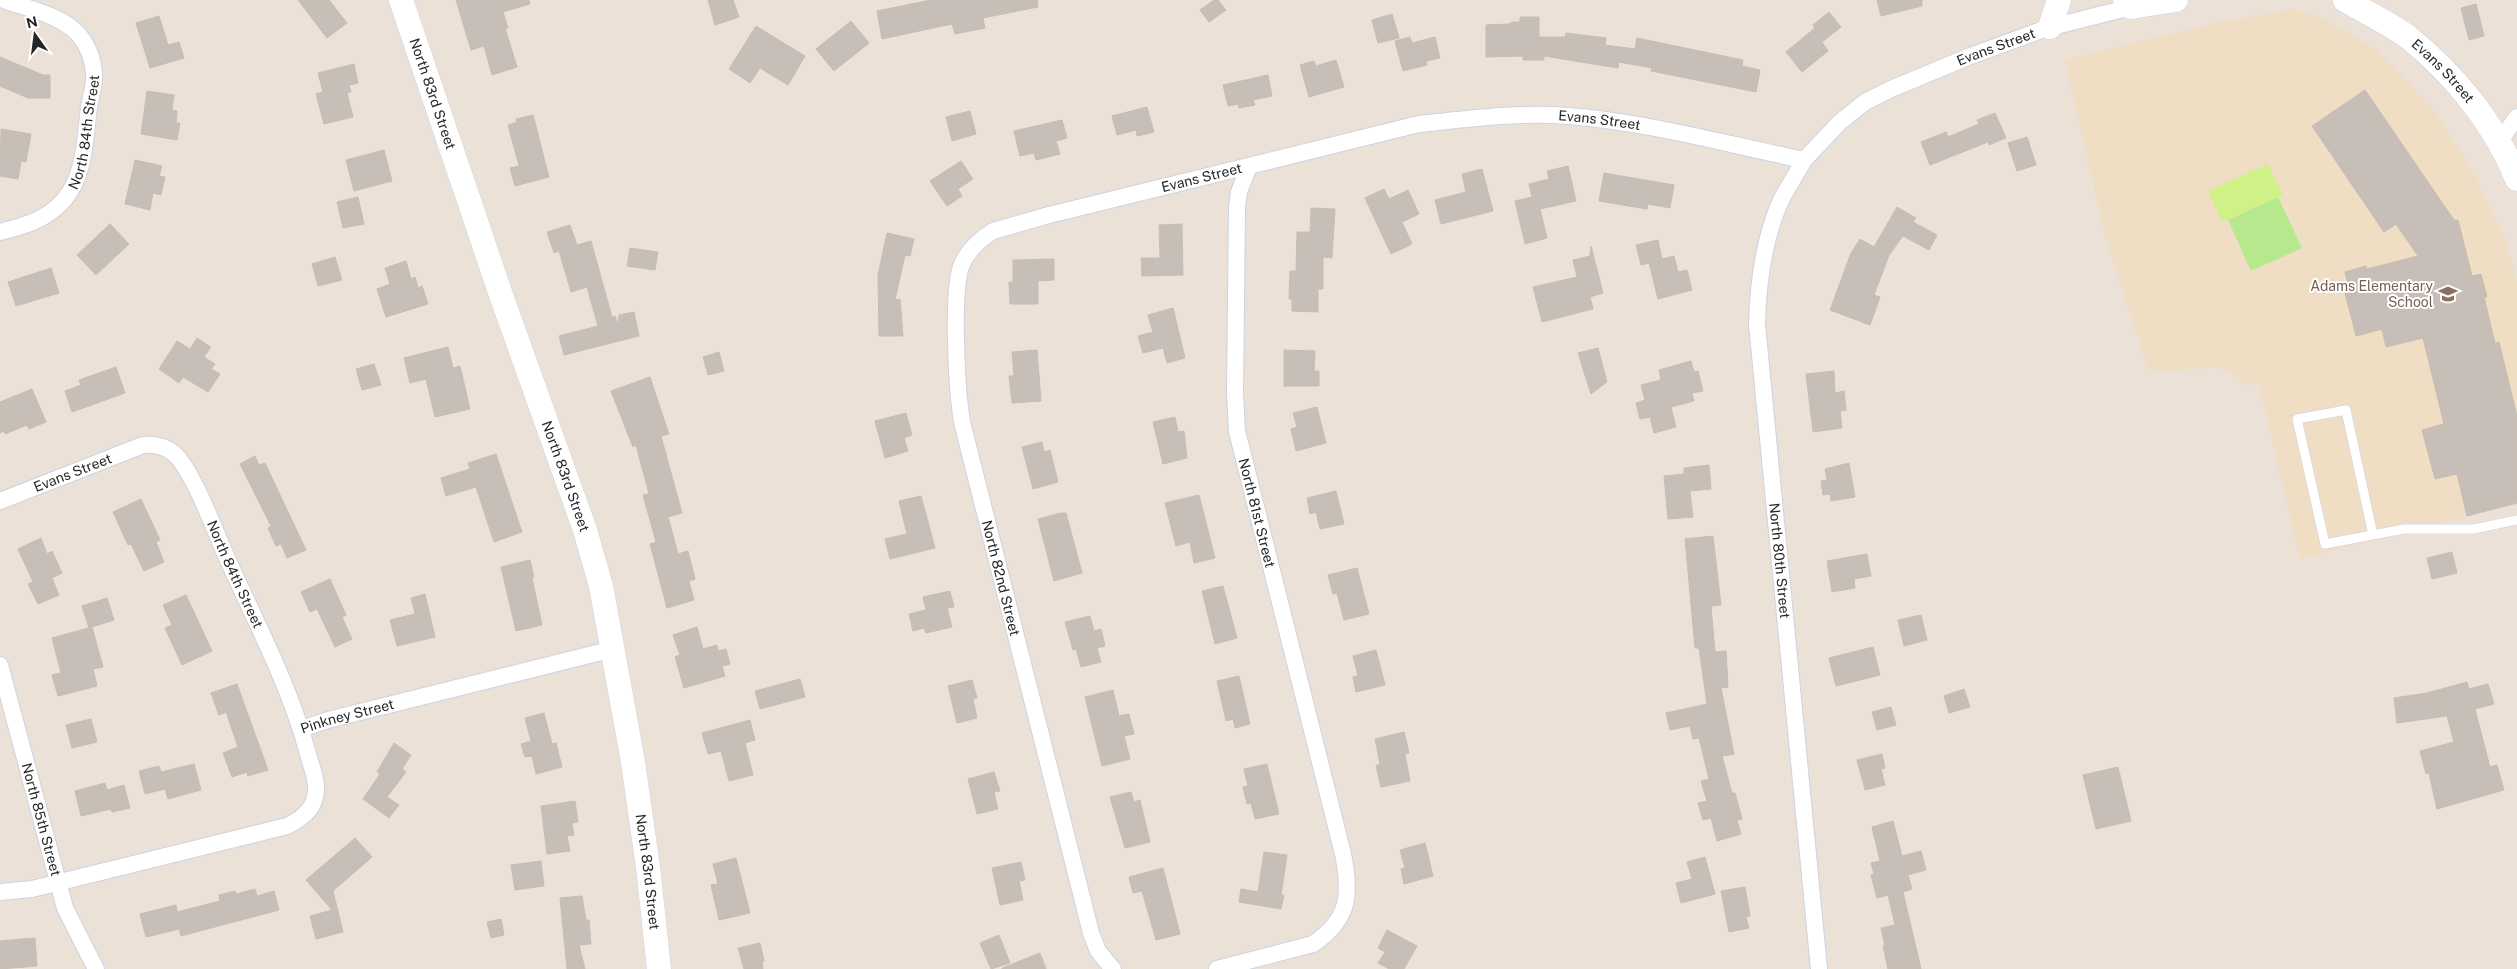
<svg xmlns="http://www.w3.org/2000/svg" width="2517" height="969" font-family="'Public Sans',sans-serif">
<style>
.education{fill:#efddc4}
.green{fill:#b6e88e}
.pitch{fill:#d0f188}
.building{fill:#c7beb7;stroke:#c7bdb1}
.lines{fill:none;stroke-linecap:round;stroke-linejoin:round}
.lane-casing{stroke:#ccd3e2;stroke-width:10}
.street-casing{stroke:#ccd3e2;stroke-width:18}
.secondary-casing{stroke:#ccd3e2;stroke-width:25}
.lane{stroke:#fff;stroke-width:9}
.street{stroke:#fff;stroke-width:16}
.secondary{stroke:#fff;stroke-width:24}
.labels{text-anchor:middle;stroke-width:4;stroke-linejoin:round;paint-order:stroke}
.street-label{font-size:14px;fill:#272727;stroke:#fff}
.education-label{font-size:14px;fill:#785e54;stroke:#fff;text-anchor:end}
</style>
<rect width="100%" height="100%" fill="#ece1d7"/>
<!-- education -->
<path class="education" d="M2292,9l32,9 51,31 46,47 17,20 38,61 27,57 14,46v224l-217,55 -40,-171 -4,-3 -12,-1 -11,-12 -15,-5 -63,5 -7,-4 -43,-133 -40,-175 155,-38z"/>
<!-- green -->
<path class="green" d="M2278,197l24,51 -51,23 -23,-51z"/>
<!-- pitch -->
<path class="pitch" d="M2268,164l15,31 -61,27 -14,-31z"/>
<!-- building -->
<path class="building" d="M298,0h31l18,23 -20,15z
M456,0h73l1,4 -27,8 5,16h-3l12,39 -25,8 -8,-29 -13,4z
M708,0h25l6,17 -24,8z
M931,0h106l1,7 -55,11 2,10 -30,6 -3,-10 -70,15 -5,-28z
M1214,0h4l8,10 -17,12 -9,-12z
M1877,0h45v6l-41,10z
M2476,4l8,32 -15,4 -8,-32z
M1829,12l12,15 -19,15 6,9 -26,21 -16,-20 29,-24 -2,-3z
M1392,14l7,24 -21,5 -6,-23z
M159,16l9,29 11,-3 5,16 -34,10 -14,-45z
M1520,17h19v20h26l1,-4 40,5 -1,7 30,4 2,-11 106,22 -1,6 18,4 -4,22 -105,-21 1,-3 -33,-6 -1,6 -74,-12v4h-21v-4l-37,1v-32l23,-1 3,-2h8z
M851,21l18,22 -35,28 -18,-22z
M756,26l49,30 -17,29 -28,-17 -10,15 -21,-14z
M1410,37l2,6 23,-6 5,21 -14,3 1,4 -24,6 -8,-30z
M0,57l43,18h7v23h-22l-28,-12z
M1336,60l8,27 -35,10 -9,-32 14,-4 2,5z
M354,64l4,19 -9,2 2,7 -4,1 6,24 -29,7 -8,-30 7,-2 -5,-19z
M1268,75l4,21 -19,4 2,5 -16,3 -1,-4 -10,2 -5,-21z
M2365,90l89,130h4l14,56 9,-2 6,23h-3l11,46 4,-1 18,74v87l-50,13 -10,-42 -22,5 -13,-49 22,-6 -21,-86 -37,9 -4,-18 -26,7 -11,-43 5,-1 -5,-20 21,-6 1,3 51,-13 -22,-32 -12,8 -72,-106z
M147,91l27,4 -2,15 5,1 -1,12h4l-3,17 -36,-6z
M1147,107l7,25 -17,4 -1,-6 -19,5 -5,-19z
M970,111l6,23 -24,7 -6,-24z
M1995,113l11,25 -17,7 -1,-3 -58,23 -9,-23 25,-10 2,5 31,-13 -2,-4z
M533,115l16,62 -34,9 -5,-18 9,-2 -11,-41 9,-3 -1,-3z
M1062,120l5,18 -11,3 4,13 -24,6 -2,-7 -14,3 -6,-25z
M1,129l30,5 -5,28 -5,-1 -3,18 -18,-3z
M2027,137l9,28 -19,6 -9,-28z
M384,150l8,31 -38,10 -8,-31z
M135,160l27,6 -3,10 6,1 -4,18 -8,-2 -3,17 -25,-6z
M961,161l12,18 -15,10 4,7 -15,10 -17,-25z
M1568,166l8,35 -36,8 7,29 -22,6 -10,-43 17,-4 -3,-13 20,-5 -2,-8z
M1482,169l11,42 -52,13 -6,-24 31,-8 -4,-18z
M1604,173l70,12 -4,23 -22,-4 -1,5 -48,-8z
M1384,189l5,10 19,-9 11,24 -17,8 10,22 -21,10 -26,-56z
M358,197l6,27 -21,4 -6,-26z
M1897,207l19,11 -3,4 24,13 -8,15 -26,-14 -14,19 -15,40 6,2 -10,28 -40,-15 21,-57 9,-14 14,8z
M1311,208l24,1 -3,49 -9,-1v32h-5v23l-26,-1v-12h-3l1,-28h6l1,-39h13z
M110,224l19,20 -33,31 -19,-20z
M1182,224l1,51 -41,1 -1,-18h19l-1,-33z
M570,225l7,20 14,-4 21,76 3,-1 3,9 1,-10 15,-3 5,24 -75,19 -5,-19 39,-10 -11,-39 -16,5 -12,-41 -5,2 -7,-21z
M887,233l27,6 -4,17 -5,-1 -10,45 5,-1 3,37h-24l-1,-61z
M1658,240l4,19 12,-3 4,16 9,-2 5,20 -34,9 -9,-36 -8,2 -5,-20z
M1591,246l12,47 -13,4 3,12 -51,13 -9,-35 44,-10 -4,-17 17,-4z
M630,248l28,4 -3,18 -28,-4z
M335,257l7,23 -24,6 -6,-22z
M1054,259v21l-16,1v23h-28l-1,-22h4v-22z
M406,261l5,18 4,-2 3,11 4,-2 6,18 -42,13 -9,-28 13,-5 -5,-16z
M51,268l8,25 -43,13 -8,-24z
M1173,308l12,50 -18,5 -4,-15 -20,5 -5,-17 15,-4 -5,-17z
M197,338l14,9 -7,10 11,7 -4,5 9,5 -12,18 -25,-15 -4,6 -20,-14 18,-28 13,8z
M448,347l5,21 7,-2 10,43 -35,8 -9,-38 -16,4 -6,-25z
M1598,348l9,34 -16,12 -13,-41z
M1037,350l4,51 -29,2 -3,-27h5l-2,-24z
M1284,350l31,1 -1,20h5v15h-35z
M719,352l5,19 -16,4 -5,-18z
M1691,361l3,11 4,-1 5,20 -11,2 2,8 -23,6 5,20 -22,6 -4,-16 -10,2 -4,-16 9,-3 -4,-15 20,-5 -2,-10z
M374,364l7,21 -19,5 -6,-21z
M116,367l9,26 -53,19 -7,-21 16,-6 -2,-5z
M1834,371l1,22 9,-2 2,19 -6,1 2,17 -29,4 -7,-58z
M650,377l19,57 -8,2 21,77 -14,4 10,37 10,-3 7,28 -6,2 5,19 -27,8 -17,-64 6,-2 -13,-47 6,-1 -13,-49 -3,2 -22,-56z
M32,389l14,33 -17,7 -2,-4 -22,9 -1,-3 -4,2v-31z
M1317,407l9,36 -30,8 -5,-22 6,-2 -4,-14z
M906,413l6,22 -8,3 4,13 -23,7 -10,-37z
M1175,417l3,15 6,-1 3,27 -24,6 -10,-42z
M1042,442l2,10 6,-2 8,32 -25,7 -11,-42z
M496,454l26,78 -28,10 -18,-55 -30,9 -5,-18 29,-9 -2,-6z
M255,456l4,9 6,-2 41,87 -19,8 -6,-14 -5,2 -8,-18 3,-2 -31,-62z
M1849,463l6,34 -24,4 -1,-7 -7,1 -2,-14 6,-1 -2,-11z
M1709,465l2,24 -21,2 3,26 -25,2 -4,-43 20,-2v-6z
M1336,491l8,33 -24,5 -4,-17 -6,2 -3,-16z
M1199,495l16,63 -21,5 -4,-21 -14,4 -11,-43z
M921,496l14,52 -45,11 -5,-20 22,-5 -8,-33z
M141,499l19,41 -4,2 8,20 -20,9 -13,-27 -3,1 -15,-33z
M1061,513h5l16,60 -28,8 -16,-62z
M1713,536l8,69 -10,1 4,46 11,-1 2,36 -7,1 13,66 -12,2 10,37h3l7,26 -5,1 4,14 -24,7 -6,-23 -8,2 -5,-17 9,-2 -6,-20 8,-2 -10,-41 -6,1 -3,-13 -20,4 -4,-17 41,-9 -8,-56h-4l-10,-109z
M41,538l6,16 5,-3 10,22 -10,5 7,17 -21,9 -10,-20 5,-2 -15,-33z
M2452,552l5,21 -25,6 -5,-21z
M1867,554l4,22 -17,3 1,9 -23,4 -5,-31z
M530,560l4,17 -2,1 10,47 -26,6 -15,-64z
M1357,568l12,46 -25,6 -7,-27 -4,1 -5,-19z
M330,579l16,36 -4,2 10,22 -17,8 -18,-38 -7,3 -9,-20z
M1223,586l14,52 -22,6 -13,-53z
M950,591l4,16 -7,1 5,19 -26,6 -2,-5 -11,3 -4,-17 17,-4 -3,-13z
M425,594l10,43 -38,9 -7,-26 25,-6 -4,-16z
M186,595l26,56 -30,14 -17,-37 7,-3 -9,-20z
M107,598l7,22 -25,8 -7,-22z
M1921,615l6,25 -23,6 -6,-26z
M1090,616l4,15 7,-2 4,17 -8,2 4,14 -20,5 -5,-18 -3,1 -8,-28z
M92,627l11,40 -10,2 4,17 -39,10 -6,-21 9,-2 -9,-35z
M697,627l6,22 14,-4 1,6 8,-2 4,15 -8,2 3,10 -41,12 -9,-31 5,-2 -7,-20z
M1873,647l7,28 -44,11 -7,-28z
M1376,650l9,35 -29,7 -3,-15 5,-1 -5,-20z
M1239,676l11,48 -15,4 -2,-9 -7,2 -9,-40z
M800,679l5,18 -45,12 -5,-18z
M972,680l5,18 -4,1 4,19 -20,5 -9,-37z
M2467,682l2,7 19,-5 6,20 -19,5 15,58 7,-2 7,25 -67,19 -8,-36 -3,1 -6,-23 34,-9 -7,-26 -50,7 -3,-25 33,-5z
M237,684l31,86 -20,6 -1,-4 -15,5 -9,-24 15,-6 -12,-35 -7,3 -8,-22z
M1964,689l6,18 -21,6 -5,-17z
M1113,690l6,26 10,-2 5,20 -10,2 6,23 -28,7 -17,-69z
M1891,707l5,18 -19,5 -5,-18z
M544,713l8,31 4,-1 6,24 -26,7 -4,-18 -7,1 -4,-13 10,-3 -6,-23z
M91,719l6,23 -25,6 -6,-23z
M750,720l5,20 -10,3 8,32 -24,6 -8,-30 -13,3 -6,-21z
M1404,732l5,21 -4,1 5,27 -29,6 -5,-21 4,-2 -5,-25z
M394,743l17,12 -9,14 4,3 -19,25 12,8 -10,13 -26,-19 17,-25 -3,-2z
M1882,754l3,14 -4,1 4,16 -20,5 -8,-30z
M194,764l7,26 -33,9 -3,-10 -20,5 -6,-23 20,-5 2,6z
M1267,764l12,50 -24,5 -4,-16 -4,1 -4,-17 5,-1 -4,-17z
M2118,767l13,54 -35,8 -13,-54z
M994,772l6,19 -6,1 4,17 -21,5 -9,-35z
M105,783l2,7 17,-5 6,23 -18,4 -1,-3 -30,7 -6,-25z
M1131,792l3,10 6,-2 10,42 -25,6 -15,-51z
M575,801l3,21 -6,1 2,12 -7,1 3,15 -23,3 -6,-48z
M1893,821l9,35 19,-5 5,19 -18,5 4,14 -9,3 18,77h-33l-5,-23h2l-4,-18 14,-3 -7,-30 -11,3 -6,-23 3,-1 -3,-11 9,-2 -8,-34z
M355,838l17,19 -39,34 10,41 -27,7 -6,-23 22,-6 -26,-30z
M1425,843l8,33 -29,8 -3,-15 4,-1 -5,-18z
M1264,852l23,3 -6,40h3l-3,14 -42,-7 2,-13 17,3z
M1705,857l10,37 -34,9 -5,-20 16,-4 -5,-17z
M736,858l14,55 -31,7 -8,-35 7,-1 -5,-20z
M541,861l3,25 -29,4 -4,-25z
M1021,862l4,18 -6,1 4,19 -23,5 -8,-37z
M1163,868l17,66 -24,6 -14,-49 -9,2 -4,-16z
M1745,887l5,29 -4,1 3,11 -20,4 -8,-41z
M255,889l2,7 17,-5 5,19 -98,26 -2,-7 -33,8 -6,-23 36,-9 1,7 43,-11 -1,-6 16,-4 1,3z
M582,896l4,24h3l2,24 -12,1 6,24h-18l-7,-71z
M501,919l3,16 -13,3 -4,-16z
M1387,930l30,16 -13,23h-15l-11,-6 7,-11 -7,-4z
M999,935l11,28 -19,6 -11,-26z
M35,938l2,28 -37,3v-28z
M760,943l4,18 -2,1 1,7h-19l-6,-21z
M1040,953l6,16h-44v-1z"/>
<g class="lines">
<!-- lane casing -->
<g class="lane-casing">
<path id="lane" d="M2373,535l-27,-125 -49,9 28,125 79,-15h70l43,-9"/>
</g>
<!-- street casing -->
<g class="street-casing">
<g id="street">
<path d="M2499,142l18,-25"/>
<path id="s1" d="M1804,160c-7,13 -16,27 -23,40 -17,38 -23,83 -24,124l62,645"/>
<path id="s2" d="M0,232c24,-6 46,-12 63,-31 22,-24 22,-63 26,-94 2,-11 6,-23 5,-34 -1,-14 -6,-27 -15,-38 -17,-20 -51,-26 -75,-35"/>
<path id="s3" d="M0,501l143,-56c14,-1 28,3 37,15 18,24 34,69 47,98 29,65 63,128 81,196 3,12 9,24 8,37 -1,18 -14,28 -29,35l-255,63 -32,3"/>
<path id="s4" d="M0,665l65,243 31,61"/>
<path id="s5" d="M301,729l27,-9 285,-71"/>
<path id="s6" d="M1113,969l-15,-18 -7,-18 -129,-511c-5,-30 -11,-133 0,-158 6,-14 17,-24 31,-33l56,-16 370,-91c50,-5 98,-12 149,-8 79,6 158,28 236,44l36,-38 25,-20 26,-13 77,-32 76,-28 87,-22"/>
<path d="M1217,969l96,-25c37,-25 38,-50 30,-90l-106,-423 -2,-37 2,-187 2,-15 10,-26"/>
</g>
</g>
<!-- secondary casing -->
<g class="secondary-casing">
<g id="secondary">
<path id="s7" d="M401,0l100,295 84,235 16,56 32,176 15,105 11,102"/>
<path d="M2125,0l6,7 45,-7"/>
<path id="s8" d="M2345,0c20,12 44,23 63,37 46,37 87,87 109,142"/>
<path d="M2050,27l9,-27"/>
</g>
</g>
<!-- lane -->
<use href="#lane" class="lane"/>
<!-- street -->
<use href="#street" class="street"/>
<!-- secondary -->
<use href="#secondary" class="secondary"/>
</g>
<!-- icons -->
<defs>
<g id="school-bare" transform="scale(1.5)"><path d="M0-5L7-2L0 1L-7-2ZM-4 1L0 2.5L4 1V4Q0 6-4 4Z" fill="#8d6e63" stroke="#fff" stroke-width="2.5" paint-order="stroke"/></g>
</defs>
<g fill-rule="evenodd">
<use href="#school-bare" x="2448" y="294"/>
</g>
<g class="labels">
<!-- street labels -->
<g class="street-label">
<text dy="5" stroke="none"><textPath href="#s6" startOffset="1830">Evans Street</textPath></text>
<text dy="5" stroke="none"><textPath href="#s8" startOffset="122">Evans Street</textPath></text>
<text dy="5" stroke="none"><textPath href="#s7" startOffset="99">North 83rd Street</textPath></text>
<text dy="5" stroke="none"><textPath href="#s6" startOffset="1395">Evans Street</textPath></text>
<text dy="5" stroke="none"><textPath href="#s2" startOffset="145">North 84th Street</textPath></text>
<text dy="5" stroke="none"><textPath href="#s6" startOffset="990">Evans Street</textPath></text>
<text dy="5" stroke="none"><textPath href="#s3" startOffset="78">Evans Street</textPath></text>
<text dy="5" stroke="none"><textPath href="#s7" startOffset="504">North 83rd Street</textPath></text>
<text transform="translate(1257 513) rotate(76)" y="5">North 81st Street</text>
<text dy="5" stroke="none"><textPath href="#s1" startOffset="411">North 80th Street</textPath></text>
<text dy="5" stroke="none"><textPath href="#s3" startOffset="322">North 84th Street</textPath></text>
<text transform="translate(1001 578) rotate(76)" y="5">North 82nd Street</text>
<text dy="5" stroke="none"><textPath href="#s5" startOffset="48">Pinkney Street</textPath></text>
<text dy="5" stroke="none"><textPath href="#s4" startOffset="160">North 85th Street</textPath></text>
<text dy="5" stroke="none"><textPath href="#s7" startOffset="909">North 83rd Street</textPath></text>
</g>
<!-- education labels -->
<g class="education-label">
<text x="2433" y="291">Adams Elementary<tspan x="2433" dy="16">School</tspan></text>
</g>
</g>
<!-- north arrow -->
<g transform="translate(35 35) rotate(346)" stroke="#ffffff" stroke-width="4" paint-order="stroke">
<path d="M0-4L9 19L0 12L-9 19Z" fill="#272727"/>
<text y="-8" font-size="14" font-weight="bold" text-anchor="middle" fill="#272727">N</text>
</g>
</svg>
